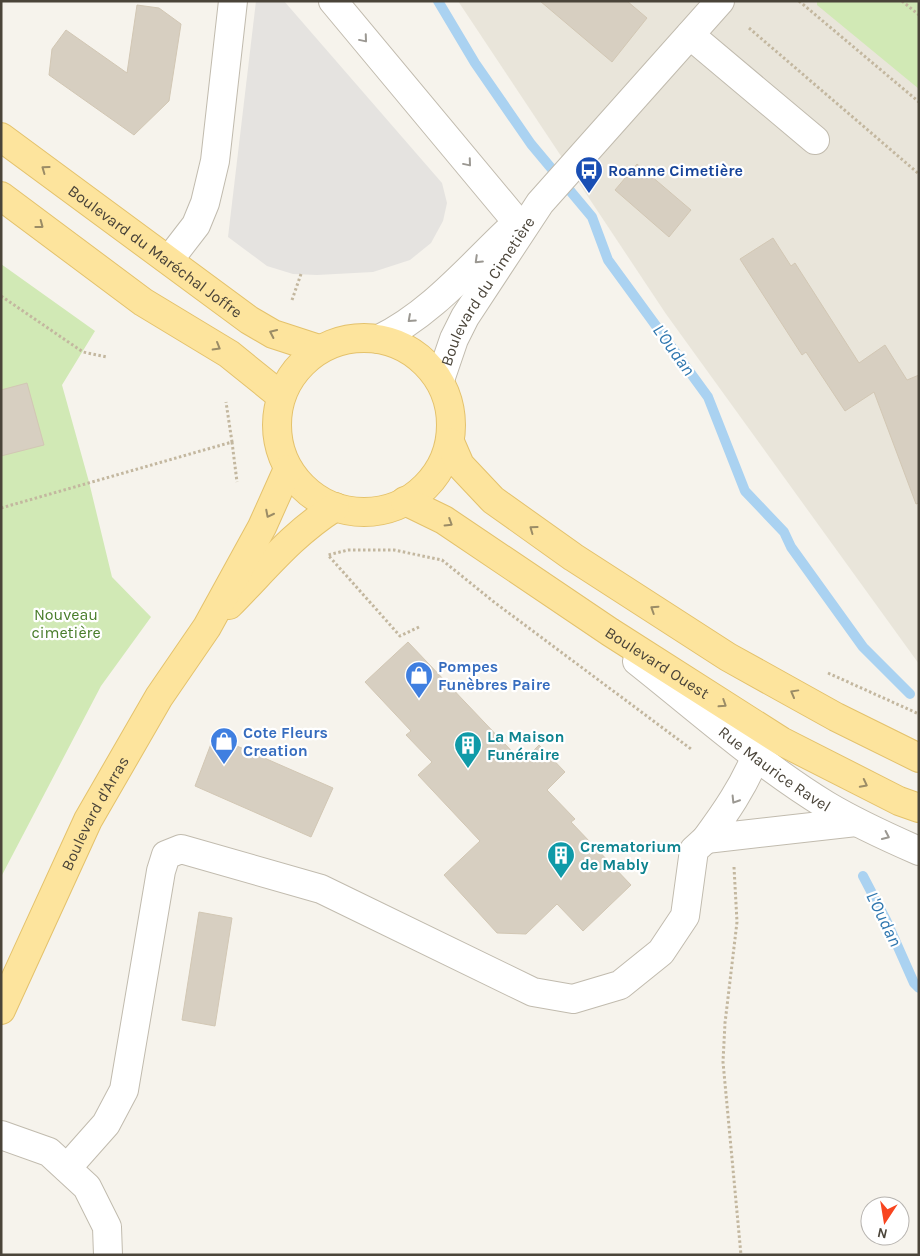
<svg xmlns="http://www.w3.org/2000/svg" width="920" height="1256" font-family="Karla,sans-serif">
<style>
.residential{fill:#e9e5da}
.green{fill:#d1e9b5}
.parking{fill:#e5e3e0}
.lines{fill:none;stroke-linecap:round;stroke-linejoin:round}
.stream{stroke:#aad2f1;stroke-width:10}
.building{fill:#d7cfc1;stroke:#d2c7b4}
.minor-casing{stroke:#c1bbae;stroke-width:30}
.major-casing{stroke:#e4c26c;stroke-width:30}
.path{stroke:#c3b79f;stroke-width:3;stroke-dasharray:2.5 2.5;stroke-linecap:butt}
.minor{stroke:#fff;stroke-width:28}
.major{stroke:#fde49d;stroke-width:28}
.oneway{stroke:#9b9892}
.oneway2{stroke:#9b8c66}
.labels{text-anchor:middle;stroke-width:4.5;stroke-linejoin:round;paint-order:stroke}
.transit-label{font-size:16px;font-weight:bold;fill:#164399;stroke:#fff;text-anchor:start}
.street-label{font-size:16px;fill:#4a4439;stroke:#fff}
.park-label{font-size:16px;fill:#497d2b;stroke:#fff}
.shop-label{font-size:16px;font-weight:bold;fill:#366cbe;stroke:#fff;text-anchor:start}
.culture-label{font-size:16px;font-weight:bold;fill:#0d838f;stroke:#fff;text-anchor:start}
.water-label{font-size:18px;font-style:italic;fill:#2f77af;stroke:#fff}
</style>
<rect width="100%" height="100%" fill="#f6f3ec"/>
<!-- residential -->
<path class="residential" d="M458,1h461v663l-253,-350z"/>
<!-- green -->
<path class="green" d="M817,1h102v88l-102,-84z
M1,264l94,67 -33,54 27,97 23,95 39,40 -50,69 -100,191z"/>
<!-- parking -->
<path class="parking" d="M256,1h28l158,182 5,20 -4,18 -12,22 -21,17 -37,12 -56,3 -24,-1 -26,-8 -39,-29z"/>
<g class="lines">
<!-- stream -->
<path class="stream" d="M438,1l37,62 56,81 61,73 16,43 100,137 37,94 39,41 7,15 72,100 47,47
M863,876l23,44 28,63 5,5"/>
</g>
<!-- building -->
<path class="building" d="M540,1h87l20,17 -35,44z
M137,5l22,3 22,16 -12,77 -35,34 -85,-60 3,-26 14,-19 61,43z
M637,164l54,46 -22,27 -54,-47z
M773,238l18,28 4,-3 64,100 26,-18 22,35 12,-5v128l-3,1 -42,-112 -29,19 -39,-59 -4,3 -62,-96z
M27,383l17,62 -43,11v-66z
M408,642l114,120 17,-17 26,27 -18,18 28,29 -4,3 60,63 -48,46 -26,-27 -31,30 -29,-1 -53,-58 36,-34 -62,-66 14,-13 -26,-27 5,-4 -46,-49z
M214,736l119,52 -22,49 -116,-51z
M199,912l33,6 -17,108 -33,-6z"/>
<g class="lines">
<!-- minor casing -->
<g class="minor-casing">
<g id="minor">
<path d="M333,1l184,221"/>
<path d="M690,35l125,105"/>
<path d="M169,260l27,-35 9,-22 10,-42 18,-160"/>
<path d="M379,339c50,-24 89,-70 128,-107"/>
<path id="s1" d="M440,380l14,-41 11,-22 75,-114 180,-202"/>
<path id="s2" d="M637,661c62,49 122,103 189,144 30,18 61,32 93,46"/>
<path d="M756,756c-13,31 -30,56 -50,83l150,-17"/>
<path d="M1,1135l48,17 38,35 20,40 1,28"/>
<path d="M67,1168l39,-44 18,-34 37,-219 5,-16 15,-6 140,40 212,103 40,7 47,-14 41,-33 24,-36 9,-66 12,-11"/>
</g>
</g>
<!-- major casing -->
<g class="major-casing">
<g id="major">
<path id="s3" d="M1,137l248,183 24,14 46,15"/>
<path d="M1,196l142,106 86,52 52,42"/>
<circle cx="364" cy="425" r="87"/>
<path d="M450,442l10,23 33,35 80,57 155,100 108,60 83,41"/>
<path id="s4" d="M405,501l39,19 166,112 171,109 118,60 20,7"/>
<path d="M229,605c36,-36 62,-70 106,-98"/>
<path id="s5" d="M1,1010l87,-190 71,-123 48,-70 55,-100 26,-58"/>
</g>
</g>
<!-- path -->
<path class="path" d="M799,1l120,101
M902,1l17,14
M749,28l170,146
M1,296l82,56 24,5
M292,300l9,-26
M273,441l4,-11 -3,-3
M232,442l5,40
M1,508l231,-66 -6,-40
M419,627l-19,9 -72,-81 20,-5h46l48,10 52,42 197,147
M828,673l91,41
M734,867l3,55 -12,101 -2,39 18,193"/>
<!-- minor -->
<use href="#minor" class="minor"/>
<!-- major -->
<use href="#major" class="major"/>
</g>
<!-- one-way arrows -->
<defs><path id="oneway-chevron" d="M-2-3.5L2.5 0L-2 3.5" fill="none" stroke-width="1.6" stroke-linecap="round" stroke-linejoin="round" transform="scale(1.25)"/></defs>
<g class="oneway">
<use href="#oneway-chevron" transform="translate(364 39) rotate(50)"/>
<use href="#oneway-chevron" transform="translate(468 163) rotate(50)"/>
<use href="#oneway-chevron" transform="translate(478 260) rotate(136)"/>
<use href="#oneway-chevron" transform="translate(411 319) rotate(138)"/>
<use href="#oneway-chevron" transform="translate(735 800) rotate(122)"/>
<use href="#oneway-chevron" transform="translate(886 836) rotate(25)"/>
</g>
<g class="oneway2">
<use href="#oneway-chevron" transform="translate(45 169) rotate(-144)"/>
<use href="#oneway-chevron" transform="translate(40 225) rotate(37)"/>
<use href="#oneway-chevron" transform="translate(273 333) rotate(-155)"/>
<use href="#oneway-chevron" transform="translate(217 347) rotate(30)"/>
<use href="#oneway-chevron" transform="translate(269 514) rotate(117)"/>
<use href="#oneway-chevron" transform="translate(449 523) rotate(32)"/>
<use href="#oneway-chevron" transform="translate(533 529) rotate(-144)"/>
<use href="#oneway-chevron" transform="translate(654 609) rotate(-147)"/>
<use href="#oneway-chevron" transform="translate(794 693) rotate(-151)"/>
<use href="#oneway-chevron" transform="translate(723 704) rotate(33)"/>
<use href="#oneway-chevron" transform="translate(864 784) rotate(27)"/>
</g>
<!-- icons -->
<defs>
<g id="bus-pin" transform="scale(1.4375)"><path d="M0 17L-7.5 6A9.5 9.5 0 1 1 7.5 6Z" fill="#1a4fb4" stroke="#fff"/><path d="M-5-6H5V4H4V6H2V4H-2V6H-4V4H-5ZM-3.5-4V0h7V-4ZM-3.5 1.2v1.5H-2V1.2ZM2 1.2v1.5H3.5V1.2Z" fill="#fff"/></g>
<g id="shop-pin" transform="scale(1.4375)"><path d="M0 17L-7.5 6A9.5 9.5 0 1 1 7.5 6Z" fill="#3f7fe0" stroke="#fff"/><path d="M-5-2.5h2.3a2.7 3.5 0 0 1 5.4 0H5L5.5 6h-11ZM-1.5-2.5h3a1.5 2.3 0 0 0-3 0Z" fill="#fff"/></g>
<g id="building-pin" transform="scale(1.4375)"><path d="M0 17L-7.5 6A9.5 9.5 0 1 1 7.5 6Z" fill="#0f9aa8" stroke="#fff"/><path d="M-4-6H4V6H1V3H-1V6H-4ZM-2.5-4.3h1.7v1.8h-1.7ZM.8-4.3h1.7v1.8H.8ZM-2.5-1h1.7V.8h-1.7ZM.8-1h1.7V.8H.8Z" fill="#fff"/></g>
</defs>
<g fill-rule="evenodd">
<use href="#bus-pin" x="589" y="170"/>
<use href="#shop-pin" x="419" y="675"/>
<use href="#shop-pin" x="224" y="741"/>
<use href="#building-pin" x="468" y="745"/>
<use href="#building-pin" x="561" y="855"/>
</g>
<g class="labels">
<!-- transit labels -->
<g class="transit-label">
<text x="608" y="176">Roanne Cimetière</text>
</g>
<!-- street labels -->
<g class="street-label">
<text dy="6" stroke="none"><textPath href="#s3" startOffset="192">Boulevard du Maréchal Joffre</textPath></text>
<text dy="6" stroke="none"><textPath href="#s1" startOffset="101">Boulevard du Cimetière</textPath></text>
<text dy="6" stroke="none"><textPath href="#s4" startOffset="300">Boulevard Ouest</textPath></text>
<text dy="6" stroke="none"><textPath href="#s2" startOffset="175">Rue Maurice Ravel</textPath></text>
<text dy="6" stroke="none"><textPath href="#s5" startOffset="218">Boulevard d'Arras</textPath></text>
</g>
<!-- park labels -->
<g class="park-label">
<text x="66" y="620">Nouveau<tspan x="66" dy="18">cimetière</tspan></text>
</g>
<!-- shop labels -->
<g class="shop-label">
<text x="438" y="672">Pompes<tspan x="438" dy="18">Funèbres Paire</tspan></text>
<text x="243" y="738">Cote Fleurs<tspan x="243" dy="18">Creation</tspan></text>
</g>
<!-- culture labels -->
<g class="culture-label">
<text x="487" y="742">La Maison<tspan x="487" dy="18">Funéraire</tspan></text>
<text x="580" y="852">Crematorium<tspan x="580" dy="18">de Mably</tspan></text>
</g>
<!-- water labels -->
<g class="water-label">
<text transform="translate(674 350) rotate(54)" y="6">L'Oudan</text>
<text transform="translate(884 919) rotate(64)" y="6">L'Oudan</text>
</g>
</g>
<!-- border -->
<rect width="920" height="1256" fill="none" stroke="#4a4439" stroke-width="5"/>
<!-- north arrow -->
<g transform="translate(885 1221) rotate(192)"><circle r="24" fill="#ffffff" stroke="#b7b4b0"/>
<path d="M0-4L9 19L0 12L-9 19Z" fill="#f84520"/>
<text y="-8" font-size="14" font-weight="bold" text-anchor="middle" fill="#4a4439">N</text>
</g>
</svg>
